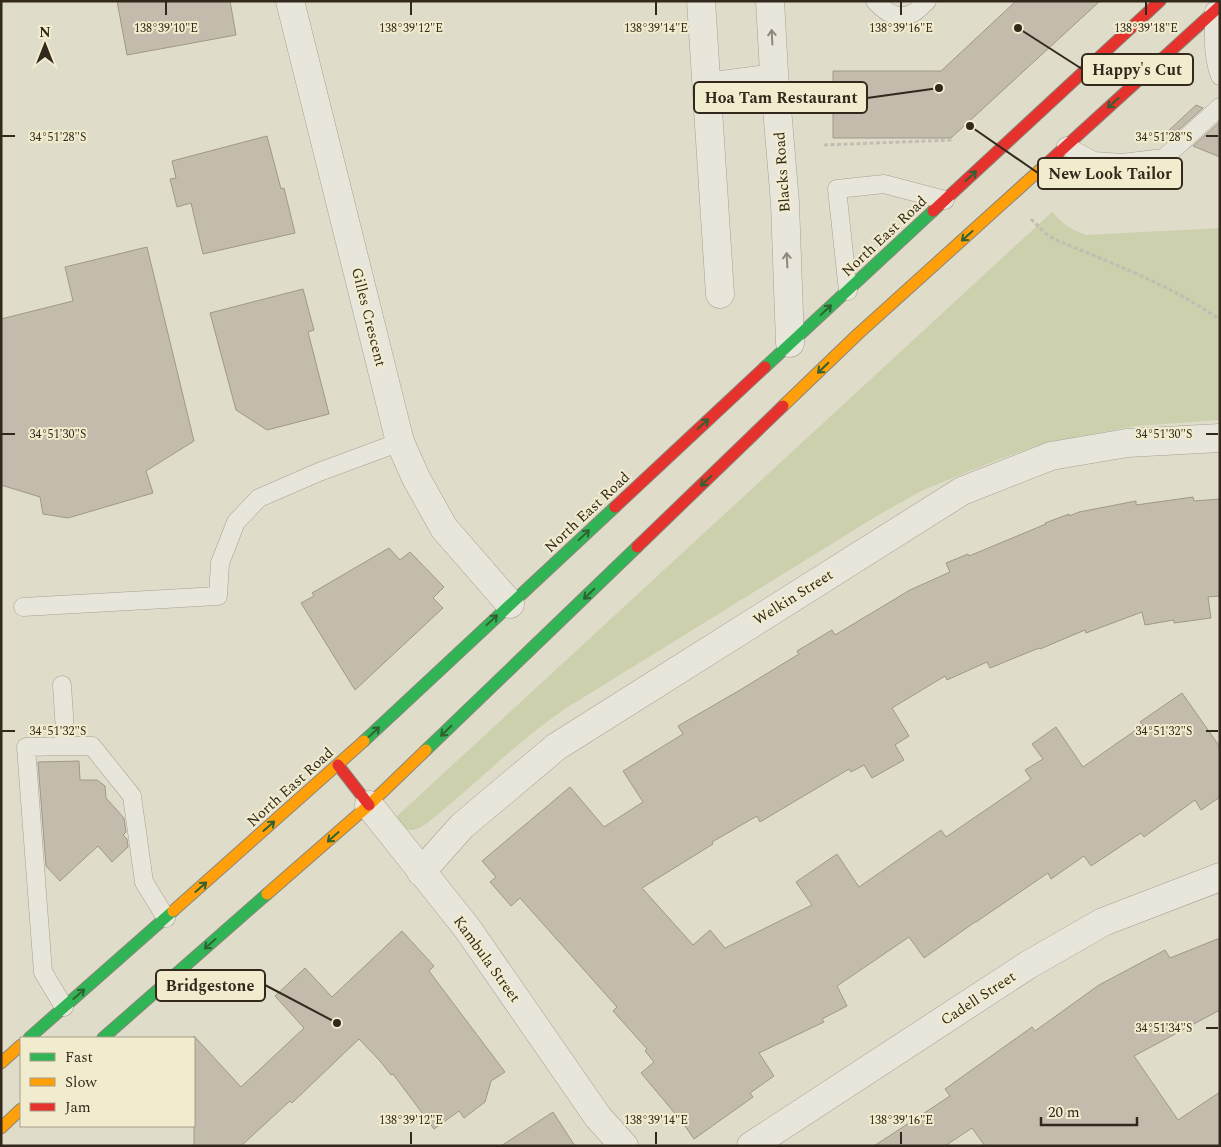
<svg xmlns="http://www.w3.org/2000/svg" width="1221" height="1147" font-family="Spectral,serif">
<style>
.green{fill:#ccd0ad}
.building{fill:#c3bbab;stroke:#9f988a}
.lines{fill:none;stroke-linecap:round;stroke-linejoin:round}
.lane-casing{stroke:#a5a093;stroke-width:19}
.street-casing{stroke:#a5a093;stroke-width:29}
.fast-casing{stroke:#8a867a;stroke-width:13}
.slow-casing{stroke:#8a867a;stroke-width:13}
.jam-casing{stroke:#8a867a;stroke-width:13}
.path{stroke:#c1bdb2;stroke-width:3;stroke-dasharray:4 2.5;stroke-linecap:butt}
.lane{stroke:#e8e6db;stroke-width:18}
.street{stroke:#e8e6db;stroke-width:28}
.fast{stroke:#30b455;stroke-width:11}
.slow{stroke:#ff9f0a;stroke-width:11}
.jam{stroke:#e5322d;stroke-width:11}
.oneway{stroke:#8d887c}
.oneway2{stroke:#316133}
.ticks{fill:none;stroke:#32291c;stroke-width:2}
.labels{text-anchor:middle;stroke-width:4;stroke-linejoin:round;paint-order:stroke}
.street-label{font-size:15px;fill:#32291c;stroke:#f2ecce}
.ticks-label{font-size:12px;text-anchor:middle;fill:#32291c;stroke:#f2ecce;stroke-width:4;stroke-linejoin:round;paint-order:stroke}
.leader{fill:none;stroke:#32291c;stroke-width:2}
.callout-dot{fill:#32291c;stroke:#f2ecce;stroke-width:2}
.callout{fill:#f2ecce;stroke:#32291c;stroke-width:2}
.callout-label{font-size:16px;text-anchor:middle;font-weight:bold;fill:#32291c}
</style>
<rect width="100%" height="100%" fill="#e0dcca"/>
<!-- green -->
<path class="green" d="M1052,212c11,12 18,17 34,23l134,-7v192l-84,6 -55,10 -48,11 -38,14 -72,29 -48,27 -307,190c-51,34 -94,79 -142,117 -16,11 -20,6 -31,-6z"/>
<!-- building -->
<path class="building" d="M117,1h113l6,34 -109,20z
M1016,1h84l-149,137h-118v-67h108z
M1196,105l7,3 -32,29 -6,-3z
M1220,122v35l-27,-11z
M267,136l14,53 3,-1 11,45 -92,21 -12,-51 -14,4 -7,-28 6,-1 -4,-17z
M147,247l47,194 -48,30 7,22 -85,25 -25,-4 -3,-17 -39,-12v-166l72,-18 -8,-34z
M303,289l11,41 -6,2 21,82 -62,16 -31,-20 -26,-97z
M1193,497l1,4 26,-2v97l-12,1 3,21 -37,5v-3l-29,5 -3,-13 -56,21 -1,-3 -45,19 -1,-1 -49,20 -3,-6 -40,18 -2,-4 -53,32 17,28 -14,9 9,15 -32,18 -8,-13 -13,7 -2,-3 -89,53 -3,-6 -45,26 1,2 -71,44 51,57 17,-15 15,18 87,-43 -16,-23 41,-28 22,33 82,-57 5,7 85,-58 -6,-9 18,-11 -11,-15 24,-17 27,40 60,-42 -3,-3 42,-29 38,54v50l-19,13 -6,-10 -51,37 -3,-4 -50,33 -7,-10 -33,23 -3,-6 -72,49h-1l-51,36 -15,-21 -72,49 10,20 -25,13 2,3 -65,31 15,23 -24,17 3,4 -59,42 -11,-16 -42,-50 13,-11 -9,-11 2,-2 -34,-38 4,-4 -97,-109 -9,8 -21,-24 6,-5 -14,-16 88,-74 34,40 39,-25 -20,-31 60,-37 -5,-8 62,-36 59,-36 -2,-3 35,-21 3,5 75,-45 40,-18 -4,-9 22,-9 1,2 77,-32 -1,-1 24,-9v2l10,-4 57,-11v4z
M389,548l11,12 10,-8 34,35 -11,11 10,10 -88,82 -54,-87 13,-7 -2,-3z
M79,761l1,19h17l8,6 1,12 18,20 2,14 -3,3 4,4 1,8 -16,15 -14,-16 -38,35 -14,-15 -8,-104z
M402,931l32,35 -5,5 76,101 -14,9 -6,21 -21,16 -5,-7 -25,18 -41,-55 -2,1 -11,-14 -21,-22 -67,64 -2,-2 -49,45h-47v-110l47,51 63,-59 -29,-32 30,-28 27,29z
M1220,938v72l-86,46 44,64 42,-28v54h-235l-13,-18 -27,18h-71l76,-50 -5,-7 87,-62 3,4 64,-46 66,-35 5,8z
M553,1112l22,34h-74z"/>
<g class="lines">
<!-- lane casing -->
<g class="lane-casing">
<path id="lane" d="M875,1c10,11 22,19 36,13 6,-2 11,-9 16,-13
M1214,11c0,21 -2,45 6,65
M706,82l68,-9
M1066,146l28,15 28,2 42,-5 56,-51
M848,291l-11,-102 47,-5 61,16
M23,607l195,-11 2,-33 16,-41 23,-24 60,-26 81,-30
M62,685l4,61 -40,1 17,225 21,35
M66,746h26l40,50 12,86 22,36"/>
</g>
<!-- street casing -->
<g class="street-casing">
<path id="street" d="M290,1l110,441 16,36 28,50 66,76
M701,1l19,293
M770,1l4,72 11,130 5,140
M369,805l98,123 131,189 26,29
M421,872l41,-46 94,-79 406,-256 89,-35 76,-13 93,-5
M751,1146l277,-181 75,-43 117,-45"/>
</g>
<!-- fast casing -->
<g class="fast-casing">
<path id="fast" d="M765,367l168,-156
M364,741l251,-234
M426,750l211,-203
M29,1038l144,-127
M103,1038l164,-144"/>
</g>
<!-- slow casing -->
<g class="slow-casing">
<path id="slow" d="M783,406l75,-72 185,-167
M267,894l102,-89 57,-55
M173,911l191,-170
M1,1063l20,-18
M1,1128l20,-19"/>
</g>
<!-- jam casing -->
<g class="jam-casing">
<path id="jam" d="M1043,167l177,-161
M933,211l227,-210
M615,507l150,-140
M637,547l146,-141
M338,765l31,40"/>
</g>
<!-- path -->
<path class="path" d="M824,145l129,-5
M1031,219l14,14 9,6c56,24 116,45 166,81"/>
<!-- lane -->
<use href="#lane" class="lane"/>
<!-- street -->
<use href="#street" class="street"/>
<!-- fast -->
<use href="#fast" class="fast"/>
<!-- slow -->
<use href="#slow" class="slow"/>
<!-- jam -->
<use href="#jam" class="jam"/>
</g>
<!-- one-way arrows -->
<defs><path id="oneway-shaft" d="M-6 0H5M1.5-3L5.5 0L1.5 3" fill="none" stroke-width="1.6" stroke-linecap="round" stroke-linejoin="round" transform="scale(1.25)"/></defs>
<g class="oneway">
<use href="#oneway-shaft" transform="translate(772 37) rotate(-93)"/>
<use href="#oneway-shaft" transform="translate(787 260) rotate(-93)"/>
</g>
<g class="oneway2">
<use href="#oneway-shaft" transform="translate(1113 103) rotate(138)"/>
<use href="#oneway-shaft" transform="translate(971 176) rotate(-43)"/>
<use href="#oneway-shaft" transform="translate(967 236) rotate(138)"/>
<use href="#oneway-shaft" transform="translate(826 310) rotate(-43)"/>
<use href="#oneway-shaft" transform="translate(823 368) rotate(136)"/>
<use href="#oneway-shaft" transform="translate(703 424) rotate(-43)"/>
<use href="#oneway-shaft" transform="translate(706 481) rotate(136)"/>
<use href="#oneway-shaft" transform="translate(584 535) rotate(-43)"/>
<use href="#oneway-shaft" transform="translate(589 594) rotate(136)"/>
<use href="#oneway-shaft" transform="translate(492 620) rotate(-43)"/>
<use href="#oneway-shaft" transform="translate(446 731) rotate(136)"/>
<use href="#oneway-shaft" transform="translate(374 732) rotate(-43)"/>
<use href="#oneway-shaft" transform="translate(269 826) rotate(-41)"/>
<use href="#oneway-shaft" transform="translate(333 837) rotate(139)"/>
<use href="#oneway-shaft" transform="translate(201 887) rotate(-41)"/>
<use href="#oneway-shaft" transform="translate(210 944) rotate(139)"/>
<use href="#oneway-shaft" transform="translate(79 994) rotate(-41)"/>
</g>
<!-- ticks -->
<path class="ticks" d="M166,2v13M411,2v13M656,2v13M901,2v13M1146,2v13M2,136h13M1206,136h12M2,434h13M1206,434h12M2,731h13M1206,731h12M1206,1028h12M411,1132v12M656,1132v12M901,1132v12"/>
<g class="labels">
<!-- street labels -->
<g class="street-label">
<text transform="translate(782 172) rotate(-94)" y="5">Blacks Road</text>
<text transform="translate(884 236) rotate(-43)" y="5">North East Road</text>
<text transform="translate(369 317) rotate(76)" y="5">Gilles Crescent</text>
<text transform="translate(587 512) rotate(-43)" y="5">North East Road</text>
<text transform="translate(793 597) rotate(-32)" y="5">Welkin Street</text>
<text transform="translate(290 787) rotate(-42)" y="5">North East Road</text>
<text transform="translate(487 959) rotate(54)" y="5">Kambula Street</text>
<text transform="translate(978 998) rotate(-33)" y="5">Cadell Street</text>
</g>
</g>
<g class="ticks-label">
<text x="166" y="32">138°39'10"E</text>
<text x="411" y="32">138°39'12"E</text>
<text x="656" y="32">138°39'14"E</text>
<text x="901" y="32">138°39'16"E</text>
<text x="1146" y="32">138°39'18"E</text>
<text x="58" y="141">34°51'28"S</text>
<text x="1164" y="141">34°51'28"S</text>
<text x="58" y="438">34°51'30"S</text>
<text x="1164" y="438">34°51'30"S</text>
<text x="58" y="735">34°51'32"S</text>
<text x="1164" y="735">34°51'32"S</text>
<text x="1164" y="1032">34°51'34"S</text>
<text x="411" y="1124">138°39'12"E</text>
<text x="656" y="1124">138°39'14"E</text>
<text x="901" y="1124">138°39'16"E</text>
</g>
<!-- callouts -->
<path class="leader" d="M1018 28L1082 69M939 88L867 98M970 126L1038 173M337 1023L265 985"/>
<g class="callout-dot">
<circle cx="1018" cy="28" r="5"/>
<circle cx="939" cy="88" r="5"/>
<circle cx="970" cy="126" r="5"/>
<circle cx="337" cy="1023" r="5"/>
</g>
<g class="callout">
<rect x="1082" y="54" width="111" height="31" rx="5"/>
<rect x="694" y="82" width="173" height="31" rx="5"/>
<rect x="1038" y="158" width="144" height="31" rx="5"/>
<rect x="156" y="970" width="109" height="31" rx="5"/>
</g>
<g class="callout-label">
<text x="1137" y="75">Happy's Cut</text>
<text x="781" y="103">Hoa Tam Restaurant</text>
<text x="1110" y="179">New Look Tailor</text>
<text x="210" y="991">Bridgestone</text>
</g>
<!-- border -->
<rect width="1221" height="1147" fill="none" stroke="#32291c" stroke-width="5"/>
<!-- legend -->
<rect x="20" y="1037" width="175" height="90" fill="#f2ecce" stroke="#a59e87"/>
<rect x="30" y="1053" width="25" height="8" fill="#30b455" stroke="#a59e87"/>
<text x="65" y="1062" font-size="15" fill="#32291c">Fast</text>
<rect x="30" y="1078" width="25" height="8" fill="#ff9f0a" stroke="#a59e87"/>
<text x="65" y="1087" font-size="15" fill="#32291c">Slow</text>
<rect x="30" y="1103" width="25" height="8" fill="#e5322d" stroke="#a59e87"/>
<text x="65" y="1112" font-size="15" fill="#32291c">Jam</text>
<!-- north arrow -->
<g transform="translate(45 45)" stroke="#f2ecce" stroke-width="4" paint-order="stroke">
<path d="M0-4L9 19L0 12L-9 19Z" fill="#32291c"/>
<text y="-8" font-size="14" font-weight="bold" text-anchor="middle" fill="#32291c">N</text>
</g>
<!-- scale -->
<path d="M1041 1117v8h96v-8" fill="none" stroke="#32291c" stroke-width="2.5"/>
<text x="1048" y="1117" font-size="15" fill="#32291c" stroke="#f2ecce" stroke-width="4" paint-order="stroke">20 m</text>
</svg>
